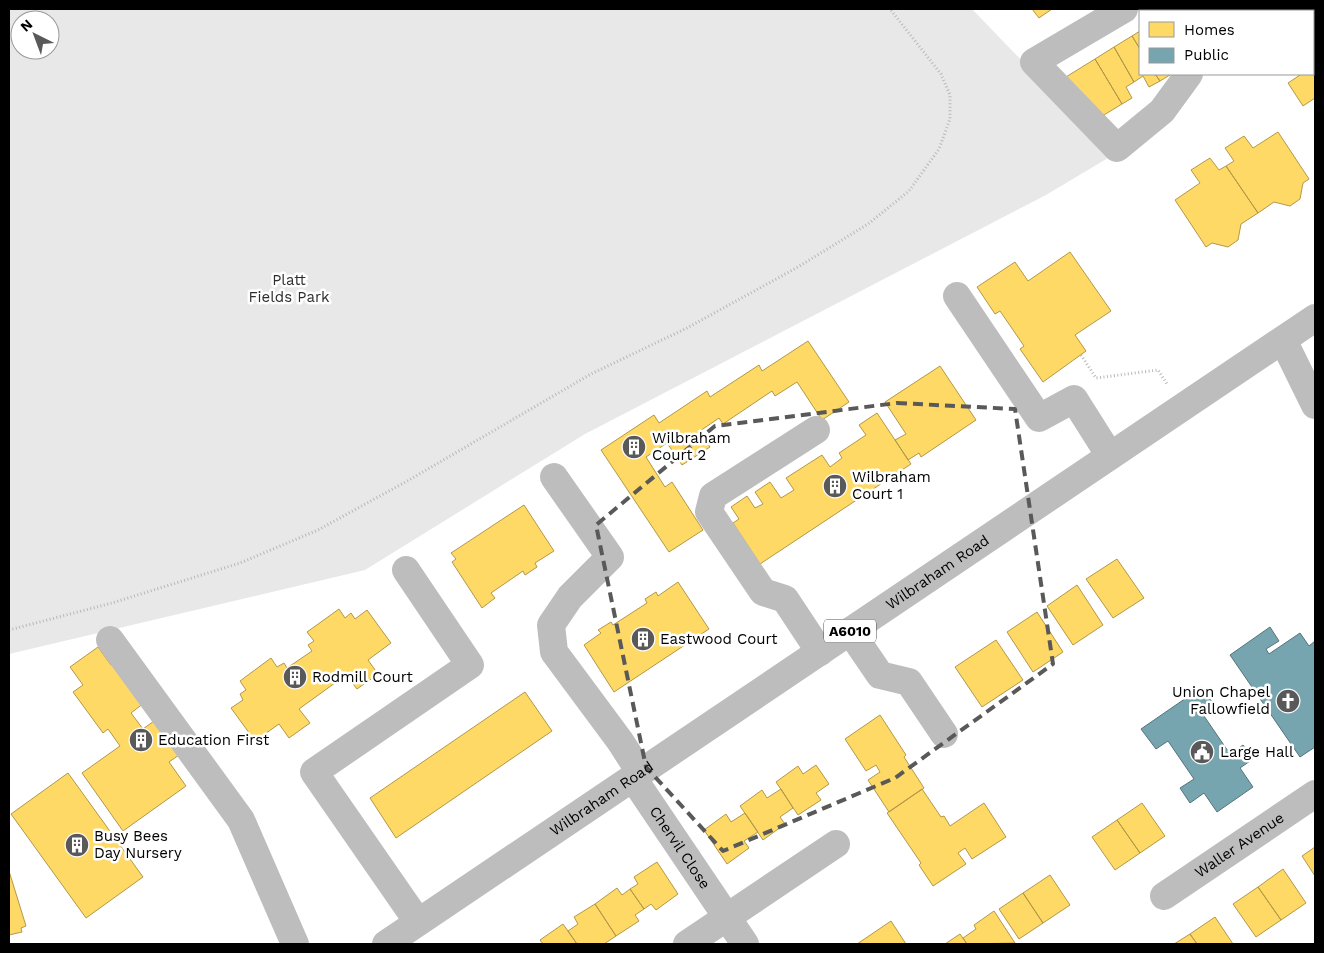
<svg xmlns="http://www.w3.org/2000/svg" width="1324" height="953" font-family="'Work Sans',sans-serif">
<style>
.green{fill:#e8e8e8;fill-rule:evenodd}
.homes{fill:#ffd966;stroke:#b29847}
.public{fill:#76a5af;stroke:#53747a}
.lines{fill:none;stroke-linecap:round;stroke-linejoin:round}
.path{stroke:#b8b8b8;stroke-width:3;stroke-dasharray:1 2.5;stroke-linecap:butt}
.minor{stroke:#bdbdbd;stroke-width:28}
.highway{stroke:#bdbdbd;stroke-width:28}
.marked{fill:none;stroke:#595959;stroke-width:4;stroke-dasharray:10 6;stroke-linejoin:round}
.labels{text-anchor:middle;stroke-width:5;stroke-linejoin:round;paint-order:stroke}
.shield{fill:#fff;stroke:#4c4c4c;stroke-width:1}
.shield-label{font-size:14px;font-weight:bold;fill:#000}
.park-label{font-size:15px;fill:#2d2d2d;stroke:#fff}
.poi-label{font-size:15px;fill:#000;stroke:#fff;text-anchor:start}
.street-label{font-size:15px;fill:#000;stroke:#fff}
</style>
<rect width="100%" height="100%" fill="#fff"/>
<!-- green -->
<path class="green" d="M9,9h963l141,146 -67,40 -461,239 -220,136 -356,84zM20,20h30v30h-30z"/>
<!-- homes -->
<path class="homes" d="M1032,9h20l-13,9z
M1171,9h31l2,2h-32z
M1202,9h31l1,2h-30z
M1233,9h12l1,2h-12z
M1140,31v18l-8,-13z
M1132,36l8,13v25h15l5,7 -11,6 -6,-11 -9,6 -20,-35z
M1315,39v59l-12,8 -15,-23 12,-8 -1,-1h14v-34z
M1114,47l20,35 -8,5 6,11 -10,6 -27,-45z
M1095,59l27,45 -23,14 -38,-38z
M1155,74h14l1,1 -10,6z
M1278,132l31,47 -6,4 -3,16 -10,7 -16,-4 -16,11 -32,-47 8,-5 -9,-13 19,-12 9,12z
M1210,158l9,12 7,-4 32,47 -17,11 -3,16 -10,7 -16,-4 -6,4 -31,-47 25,-17 -9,-13z
M1070,252l41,59 -36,24 11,16 -43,31 -23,-33 4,-3 -24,-35 -5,3 -18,-27 38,-25 13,19z
M808,341l41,61 -27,18 -25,-38 -22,14 -3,-5 -49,33 -4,-6 -19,13 10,16 -28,18 -15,-22 -21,14 19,30 7,-5 31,48 -34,22 -68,-102 53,-35 5,8 48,-32 3,6 49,-32 3,6z
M940,366l36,54 -55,37 -2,-4 -11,7 -13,-20 11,-6 -21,-32z
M877,413l34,51 -151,100 -27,-41 6,-4 -8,-12 16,-11 8,12 8,-4 -8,-12 15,-10 11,16 13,-8 -8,-12 36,-23 8,12 12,-9 -3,-5 27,-18 -7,-10z
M524,505l30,46 -19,12 2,4 -12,8 -2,-4 -32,22 4,5 -13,10 -30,-46 4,-3 -5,-6z
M1117,559l27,39 -31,20 -27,-39z
M678,582l31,47 -95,63 -30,-47 17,-12 -3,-3 13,-8 2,3 34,-22 -2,-4 11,-7 2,4z
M1077,585l26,40 -30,20 -26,-39z
M339,609l6,9 6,-5 4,6 12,-9 24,33 -23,17 10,14 -21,15 -11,-14 -47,34 11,14 -21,15 -10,-14 -24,17 -24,-33 12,-8 -3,-6 6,-4 -6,-9 31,-23 6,9 7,-4 3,5 25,-17 -4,-6 6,-4 -7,-9z
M1037,612l26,40 -30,20 -26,-40z
M996,640l27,40 -41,27 -27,-40z
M98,647l13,18 4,-3 29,41 -13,10 12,16 11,-8 25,34 -10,7 17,24 -63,45 -41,-58 38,-27 -12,-17 -5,4 -30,-41 10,-7 -13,-18z
M525,692l27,39 -156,107 -26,-40z
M880,715l26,40 -2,2 20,31 -35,24 -21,-32 12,-8 -4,-7 -10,6 -21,-32z
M816,765l13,19 -13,9 5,7 -23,15 -22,-33 22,-16 5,8z
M68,773l75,104 -57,41 -75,-104z
M781,789l12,19 -13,9 5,7 -22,16 -23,-34 22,-16 5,8z
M922,789l19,28 3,-1 6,10 34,-23 22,34 -34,22 -7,-11 -7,5 8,11 -33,22 -14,-21 2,-2 -34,-50z
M1142,803l23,33 -25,17 -23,-33z
M745,813l13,19 -14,9 5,7 -22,16 -23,-34 22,-16 5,8z
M1117,820l23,33 -25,17 -23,-33z
M1315,847v29l-13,-20z
M657,862l21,32 -22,16 -5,-6 -7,5 -14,-20 8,-5 -4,-7z
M1283,869l23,34 -25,17 -23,-33z
M9,871l17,55 -5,2 1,4 -13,3z
M1050,875l20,30 -27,18 -20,-30z
M1258,887l23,33 -25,17 -23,-33z
M617,888l5,7 8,-6 14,20 -9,6 4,6 -23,15 -21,-32z
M1023,893l20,30 -24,16 -20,-30z
M595,904l21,32 -12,8h-27l-9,-13 10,-7 -4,-7z
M994,911l21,32 -48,1 -4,-6 13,-9 -2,-4z
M1215,917l18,27h-36l-7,-10z
M891,921l15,23h-49z
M563,924l14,20h-34l-3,-4z
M960,934l7,10h-22z
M1190,934l7,10h-23z"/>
<!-- public -->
<path class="public" d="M1270,627l9,14 -13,8 3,5 31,-21 9,13 6,-5v106l-15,10 -70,-102z
M1202,687l14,21 -12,8 26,38 13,-9 10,14 -13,9 13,19 -36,25 -13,-19 -14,10 -10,-15 14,-9 -26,-38 -12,8 -15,-20z"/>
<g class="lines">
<!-- path -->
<path class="path" d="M1081,355l15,23 62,-8 9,14
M9,630l103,-27 128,-40 78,-33 91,-50 182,-106 96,-46 111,-61 70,-43 41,-33 30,-42 11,-30v-24l-9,-21 -51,-65"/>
<!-- minor -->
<g class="minor">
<path d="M1124,9l-90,53 83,86 45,-37 27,-37"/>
<path d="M1285,11l5,-2"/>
<path d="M957,296l82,122 35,-19 36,57"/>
<path d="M1283,340l32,65"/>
<path d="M816,430l-103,66 -4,16 54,80 22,7 35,53"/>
<path d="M554,477l56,80 -40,40 -19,28 3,27 66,89 20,31"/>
<path d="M406,570l64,95 -156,107 104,150"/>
<path d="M850,631l30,44 29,7 35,52"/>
<path d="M110,640l131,180 54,124"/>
<path id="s1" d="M633,778l112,166"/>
<path id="s2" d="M1164,896l151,-102"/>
<path d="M687,944l149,-100"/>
</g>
<!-- highway -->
<path class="highway" id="s3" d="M386,944l929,-626"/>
</g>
<!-- marked area -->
<path class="marked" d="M897,403l118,6 38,255 -158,114 -172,73 -77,-84 -50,-242 119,-99z"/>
<!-- icons -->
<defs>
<g id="building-disc" transform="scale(1.25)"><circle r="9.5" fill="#595959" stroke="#fff"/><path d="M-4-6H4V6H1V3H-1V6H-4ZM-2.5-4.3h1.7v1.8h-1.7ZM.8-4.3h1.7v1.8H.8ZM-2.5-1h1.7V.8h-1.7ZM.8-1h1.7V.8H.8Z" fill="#fff"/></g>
<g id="church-disc" transform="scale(1.25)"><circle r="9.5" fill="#595959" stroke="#fff"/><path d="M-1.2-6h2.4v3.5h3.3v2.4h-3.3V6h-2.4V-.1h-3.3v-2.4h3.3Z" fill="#fff"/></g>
<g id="civic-disc" transform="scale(1.25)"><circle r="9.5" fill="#595959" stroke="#fff"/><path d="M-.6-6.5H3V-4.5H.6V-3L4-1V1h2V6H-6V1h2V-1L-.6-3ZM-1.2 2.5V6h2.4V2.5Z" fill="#fff"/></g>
</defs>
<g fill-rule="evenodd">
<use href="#building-disc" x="634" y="447"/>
<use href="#building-disc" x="835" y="486"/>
<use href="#building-disc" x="643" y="639"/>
<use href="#building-disc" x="295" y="677"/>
<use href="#church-disc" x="1288" y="701"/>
<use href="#building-disc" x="141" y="740"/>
<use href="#civic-disc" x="1202" y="752"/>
<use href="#building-disc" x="77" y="845"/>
</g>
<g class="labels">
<!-- shield labels -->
<rect class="shield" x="824" y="619.5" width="52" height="23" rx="4"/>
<g class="shield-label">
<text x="850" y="636">A6010</text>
</g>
<!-- park labels -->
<g class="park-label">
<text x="289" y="285">Platt<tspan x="289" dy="17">Fields Park</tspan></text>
</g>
<!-- poi labels -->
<g class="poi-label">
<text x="652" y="443">Wilbraham<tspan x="652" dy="17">Court 2</tspan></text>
<text x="852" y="482">Wilbraham<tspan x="852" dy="17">Court 1</tspan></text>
<text x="660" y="644">Eastwood Court</text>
<text x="312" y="682">Rodmill Court</text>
<text x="1270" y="697" text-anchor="end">Union Chapel<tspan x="1270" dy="17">Fallowfield</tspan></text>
<text x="158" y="745">Education First</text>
<text x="1220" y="757">Large Hall</text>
<text x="94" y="841">Busy Bees<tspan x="94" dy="17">Day Nursery</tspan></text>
</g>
<!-- street labels -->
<g class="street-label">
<text dy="5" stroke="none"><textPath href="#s3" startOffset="665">Wilbraham Road</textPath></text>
<text dy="5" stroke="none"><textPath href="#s3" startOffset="260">Wilbraham Road</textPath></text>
<text dy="5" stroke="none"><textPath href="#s2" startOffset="91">Waller Avenue</textPath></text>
<text dy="5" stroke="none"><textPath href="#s1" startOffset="84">Chervil Close</textPath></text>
</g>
</g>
<!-- border -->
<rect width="1324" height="953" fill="none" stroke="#000000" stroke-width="20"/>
<!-- legend -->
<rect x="1139" y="10" width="175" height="65" fill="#ffffff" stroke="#999999"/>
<rect x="1149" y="22" width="25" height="15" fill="#ffd966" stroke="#999999"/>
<text x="1184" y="35" font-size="15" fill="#000000">Homes</text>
<rect x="1149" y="48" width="25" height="15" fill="#76a5af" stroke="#999999"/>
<text x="1184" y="60" font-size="15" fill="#000000">Public</text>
<!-- north arrow -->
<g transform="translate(35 35) rotate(318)"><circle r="24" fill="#ffffff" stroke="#999999"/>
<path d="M0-4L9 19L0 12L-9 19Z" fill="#595959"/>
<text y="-8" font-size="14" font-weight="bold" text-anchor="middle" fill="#000000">N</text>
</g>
</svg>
